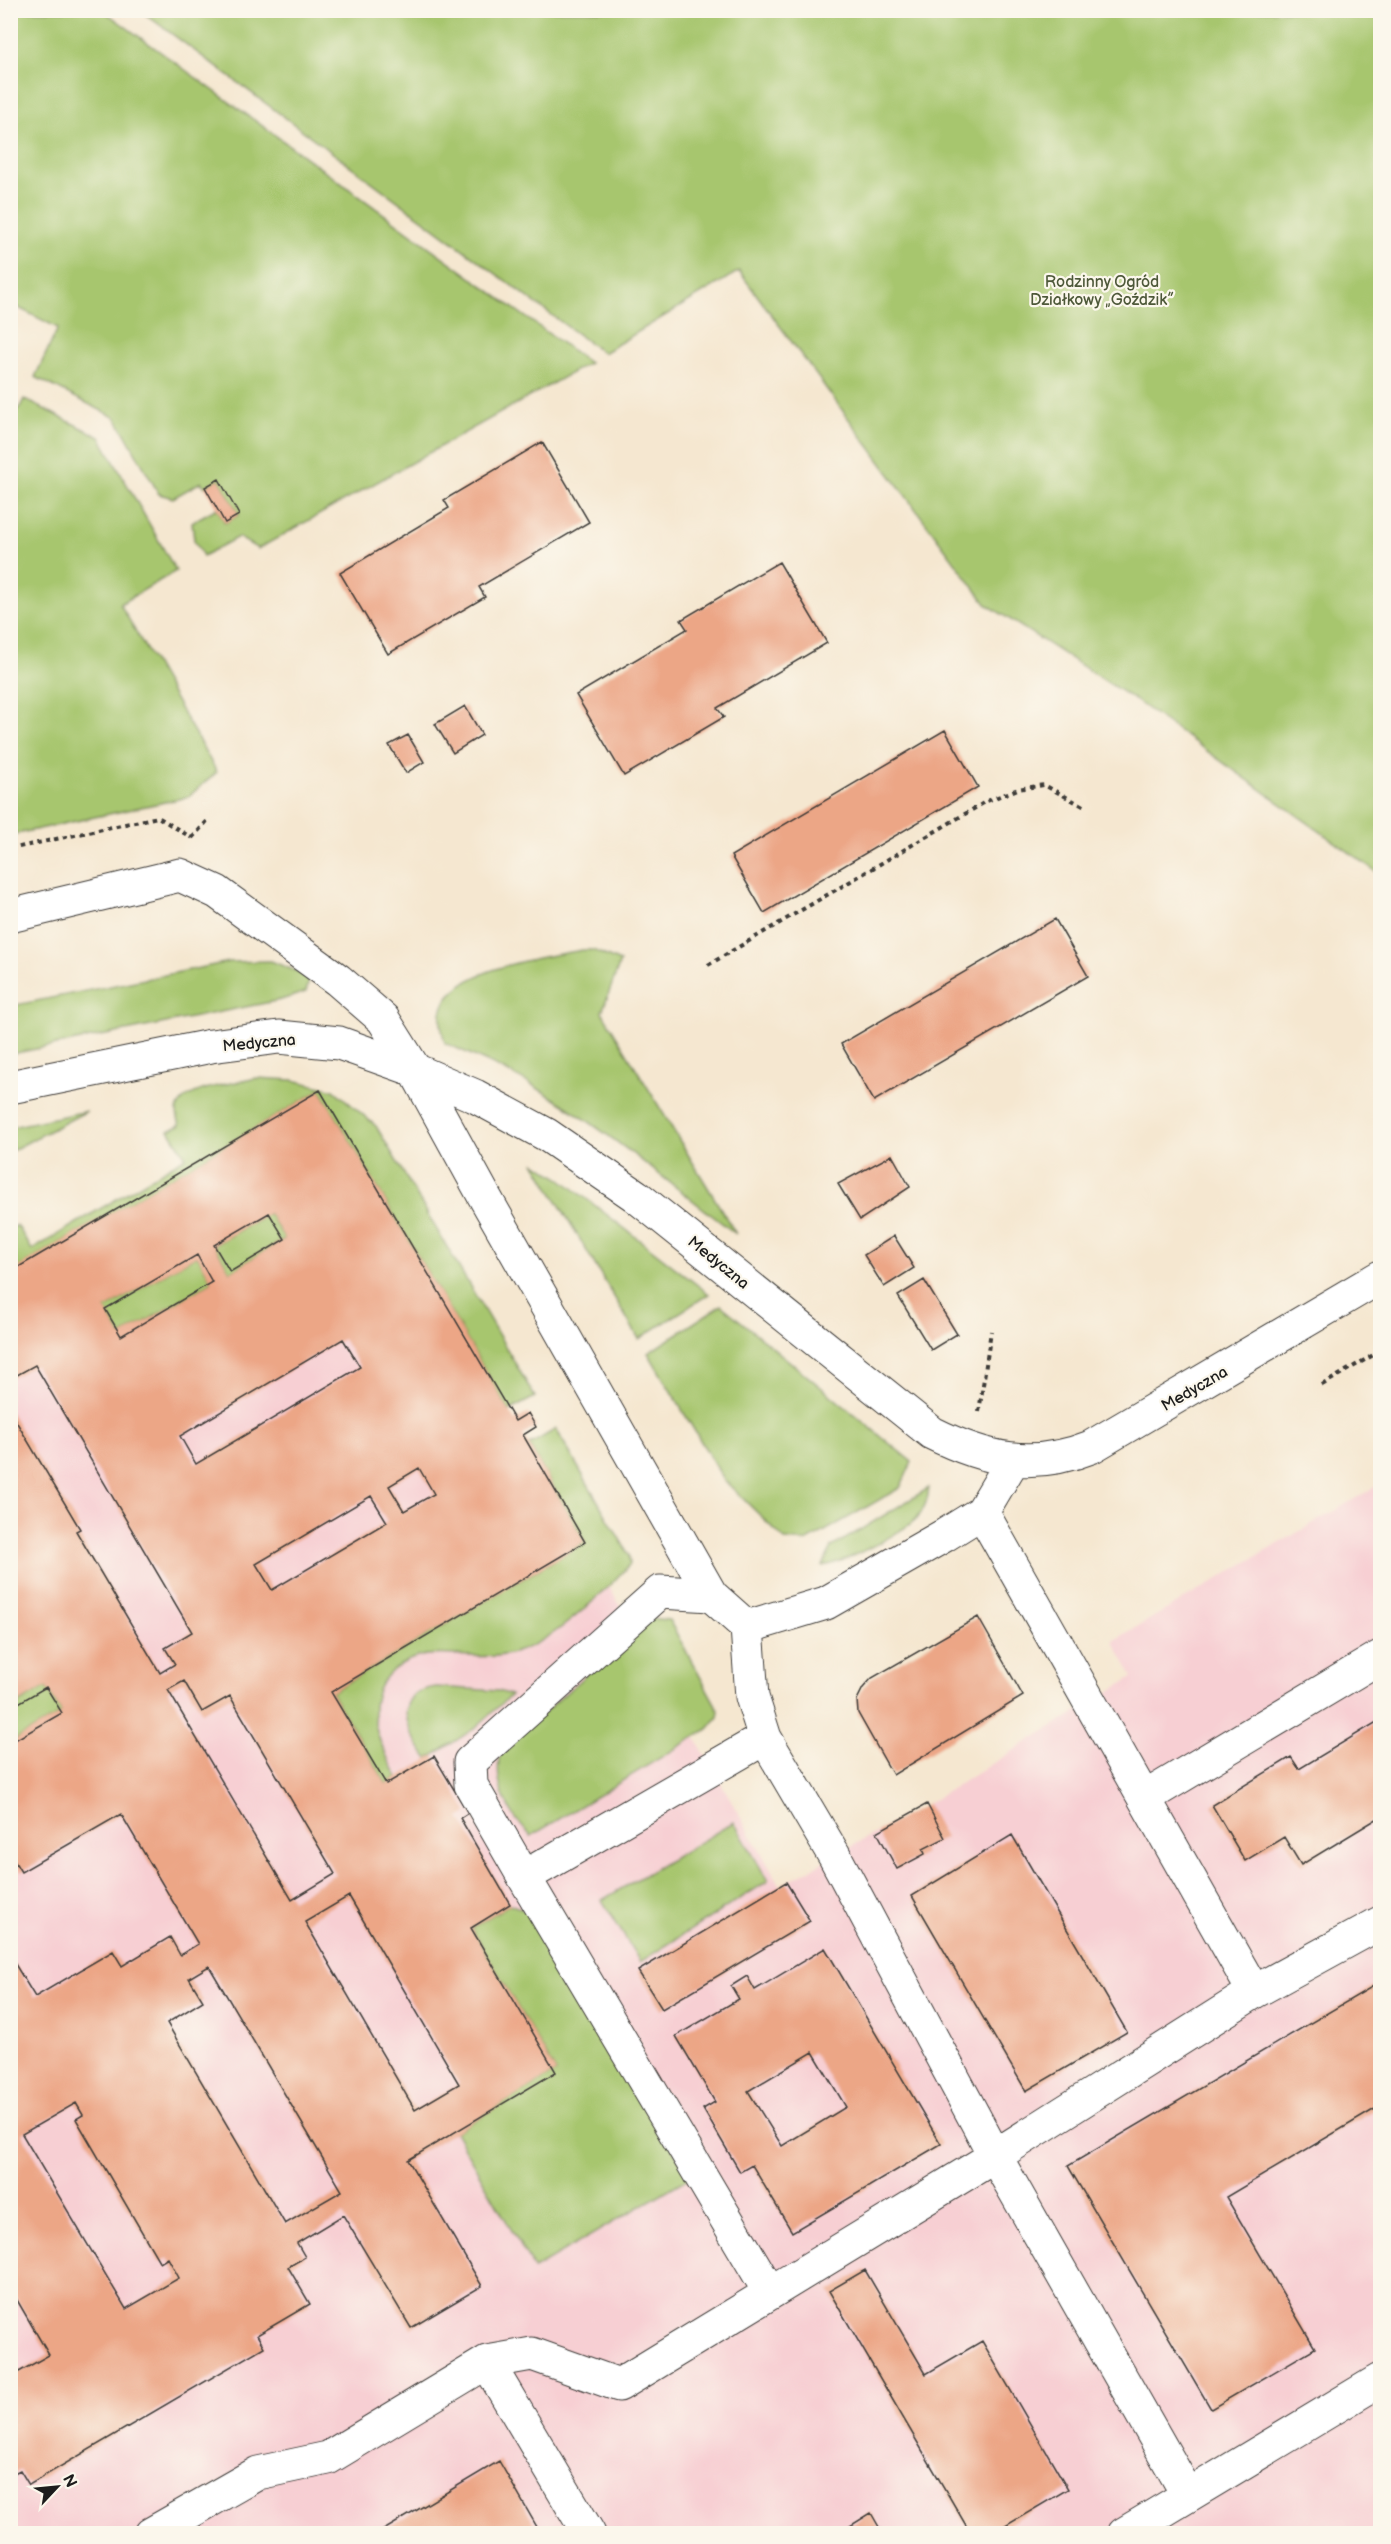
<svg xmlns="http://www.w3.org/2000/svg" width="1391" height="2544" font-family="'Balsamiq Sans',sans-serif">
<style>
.built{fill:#f7cfd3}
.green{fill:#a7c66e;stroke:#627145;stroke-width:1.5}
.building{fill:#eca686;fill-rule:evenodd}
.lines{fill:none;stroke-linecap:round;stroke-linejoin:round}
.minor-casing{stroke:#3d3a37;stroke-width:35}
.path{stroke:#3d3a37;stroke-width:4;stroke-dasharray:4.5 4.5;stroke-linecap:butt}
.minor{stroke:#fff;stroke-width:33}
.labels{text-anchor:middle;stroke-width:4.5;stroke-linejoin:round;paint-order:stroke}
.park-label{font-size:16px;fill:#4d5839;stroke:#fbf7ec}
.street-label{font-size:16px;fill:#1c1c1c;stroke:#fbf7ec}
</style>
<rect width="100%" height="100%" fill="#fbf7ec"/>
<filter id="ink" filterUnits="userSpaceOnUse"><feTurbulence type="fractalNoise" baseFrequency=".0167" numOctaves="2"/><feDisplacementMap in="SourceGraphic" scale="12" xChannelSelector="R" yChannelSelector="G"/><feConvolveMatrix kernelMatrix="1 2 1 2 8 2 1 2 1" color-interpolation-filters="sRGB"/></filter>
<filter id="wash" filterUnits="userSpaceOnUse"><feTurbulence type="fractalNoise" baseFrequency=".008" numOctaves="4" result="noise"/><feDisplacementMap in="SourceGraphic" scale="24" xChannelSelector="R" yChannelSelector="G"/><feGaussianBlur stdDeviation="1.35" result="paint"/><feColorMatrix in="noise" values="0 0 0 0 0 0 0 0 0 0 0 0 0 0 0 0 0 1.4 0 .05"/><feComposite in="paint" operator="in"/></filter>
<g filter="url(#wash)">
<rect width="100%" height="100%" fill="#f5e7d0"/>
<!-- built -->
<path class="built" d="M320,1090l194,331 14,-8 8,14 -13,9 257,450 147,-82 206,-127 -20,-36 267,-157v1049h-1369l-1,-1304 7,-4 19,32z"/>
<!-- green -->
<path class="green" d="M10,11h94l485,352 -331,186 -20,-12 -35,19 -9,-16 -2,-18 25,-14 8,15 14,-8 -20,-36 -14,8 -4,-5 -28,16 -14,-4 -43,-76 -81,-41 23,-49 -47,-24z
M141,11h1239v863l-245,-174 -149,-96 -247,-333 -136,82z
M24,399l76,38 76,134 -56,33 97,168 -29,25 -177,38 -1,-430 9,4z
M583,950h10l27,12 -18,50 134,222c-67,-51 -131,-106 -204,-149 -28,-16 -58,-29 -87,-42 -3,-12 -7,-25 -2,-37 14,-38 105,-50 140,-56z
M271,961l25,10 13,9 -3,12 -25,8 -270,54v-48l218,-44z
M257,1078l36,2 41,10 42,36 159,271 -26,14 -189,-321 -309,182 -1,-43 7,-4 15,25 154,-93 -17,-27 11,-5c-1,-4 -3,-9 -3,-14 3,-24 61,-28 80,-33z
M87,1111l-76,40v-24z
M534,1162l27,17 148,115 -70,45z
M269,1213l16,26 -55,33 -16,-27z
M197,1255l15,27 -91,54 -16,-27z
M721,1305l191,157 -12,26 -94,54 -21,-2 -61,-60 -76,-127z
M556,1429l73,126 1,9c-29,31 -73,75 -114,88 -30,10 -60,0 -90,3 -13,2 -23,7 -33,15 -35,31 -15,73 5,107l-12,7 -55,-92 254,-150 -56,-97z
M929,1488c-1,11 -5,22 -12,30 -14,14 -76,47 -95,48l10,-19z
M648,1618l21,2 50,91 -1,6 -10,12 -177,107c-23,-22 -38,-51 -31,-83z
M46,1687l16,26 -47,27 -4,-8v-24z
M436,1687l63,4 12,4 -37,34 -46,30c-19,-25 -41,-66 8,-72z
M734,1822l34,59 -128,81 -38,-62z
M510,1904l19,8 161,265 -156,92 -79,-137 101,-60 -85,-144z"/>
<g id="blocks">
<!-- building -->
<path class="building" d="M542,442l47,80 -110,65 6,10 -97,57 -48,-81 109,-65 -5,-8z
M219,479l20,36 -14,8 -20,-36z
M779,562l48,81 -110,65 7,9 -100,59 -48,-81 111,-66 -6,-9z
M465,706l17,29 -29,18 -18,-29z
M945,730l33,57 -214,126 -33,-57z
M408,735l16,27 -18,11 -17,-28z
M1055,919l33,57 -214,125 -33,-57z
M320,1090l195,331 13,-8 8,14 -13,8 62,107 -254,150 55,92 48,-28 34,57 -8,5 50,86 -39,24 85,144 -148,88 74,126 -71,42 -68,-113 -46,28 8,14 -17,10 22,37 -53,31 7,12 -235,138 -9,-15 -10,5v-98l39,-22 -39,-67v-332l25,41 78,-46 9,15 48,-29 10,18 18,-11 -77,-130 -100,58 -11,-18v-122l5,8 47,-27 -16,-26 -36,21v-297l70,118 -4,2 84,142 15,-9 -10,-16 27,-16 -157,-267 -25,14v-107zM269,1213l16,26 -55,33 -16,-27zM197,1255l15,27 -91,54 -16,-27zM343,1339l17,28 -164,97 -16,-28zM419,1468l15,26 -30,17 -15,-25zM371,1496l16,26 -115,68 -16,-26zM184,1681l18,31 28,-16 105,178 -43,26 -124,-210zM349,1896l110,188 -44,26 -110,-188zM209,1966l133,225 -57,33 -118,-201 36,-22 -14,-23zM76,2103l7,12 -7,4 84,144 8,-5 11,20 -53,31 -104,-175z
M892,1155l18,32 -50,33 -22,-36z
M894,1236l20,32 -30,19 -20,-32z
M924,1280l33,54 -26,16 -33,-54z
M978,1617l45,79 -130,79 -35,-62 -1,-13 6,-12 9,-10z
M1380,1720v97l-79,48 -17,-28 -39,24 -33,-56 79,-48 8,12z
M927,1804l18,34 -22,11 2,5 -28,15 -20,-37z
M1012,1835l115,197 -101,59 -114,-195z
M786,1882l24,39 -148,88 -24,-38z
M825,1948l116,196 -149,88 -40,-67 -12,7 -37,-63 12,-7 -39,-66 63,-37 -8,-13 16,-10 8,14zM813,2052l33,55 -64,39 -34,-55z
M1380,1982v124l-154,91 89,151 -104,61 -143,-243z
M865,2270l61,104 56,-33 86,148 -76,45h-21l-142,-243z
M499,2461l42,73h-164z
M871,2513l12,21h-46z"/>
</g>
</g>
<g filter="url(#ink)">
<use href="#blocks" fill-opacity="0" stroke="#3d3a37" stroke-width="1.5"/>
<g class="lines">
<!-- minor casing -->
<g class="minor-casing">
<path id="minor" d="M10,916l170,-41 37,17 121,88 45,39 32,51 68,124 228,401 36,32 5,70 13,41 69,117 161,301 193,339
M10,1087l201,-41 68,-9 60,6 76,27 60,26 72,39 89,61 296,237c54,27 101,37 159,14l289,-170
M711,1595l-51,-3 -190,170 1,23 53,92 241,-139
M747,1627l79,-24 119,-68 37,-23 31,-52
M1146,1797l234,-140
M524,1877l245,414
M1254,1992l126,-69
M487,2362l102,172
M151,2534l107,-61 70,-15 159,-96 45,-8 87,31 376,-229 259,-164 -272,-480
M1124,2534l256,-154"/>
</g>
<!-- path -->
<path class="path" d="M192,838l17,-19
M10,849l148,-32 34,21
M708,965l279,-164 31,-12 26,-4 43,23
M1322,1385l58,-34
M979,1412l12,-81"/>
<!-- minor -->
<use href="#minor" class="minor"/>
</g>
</g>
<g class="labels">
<!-- park labels -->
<g class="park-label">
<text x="1102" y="287">Rodzinny Ogród<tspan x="1102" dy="18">Działkowy „Goździk”</tspan></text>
</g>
<!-- street labels -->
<g class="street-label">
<text transform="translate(259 1042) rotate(-5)" y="6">Medyczna</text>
<text transform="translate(719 1262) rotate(39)" y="6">Medyczna</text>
<text transform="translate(1194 1388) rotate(-30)" y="6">Medyczna</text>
</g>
</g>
<!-- margin -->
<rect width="1391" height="2544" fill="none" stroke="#fbf7ec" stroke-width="36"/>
<!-- north arrow -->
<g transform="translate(57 2487) rotate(64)" stroke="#fbf7ec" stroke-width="4.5" paint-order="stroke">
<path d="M0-4.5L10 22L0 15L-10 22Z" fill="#1c1c1c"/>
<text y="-9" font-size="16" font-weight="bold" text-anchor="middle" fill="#1c1c1c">N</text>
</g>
</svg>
